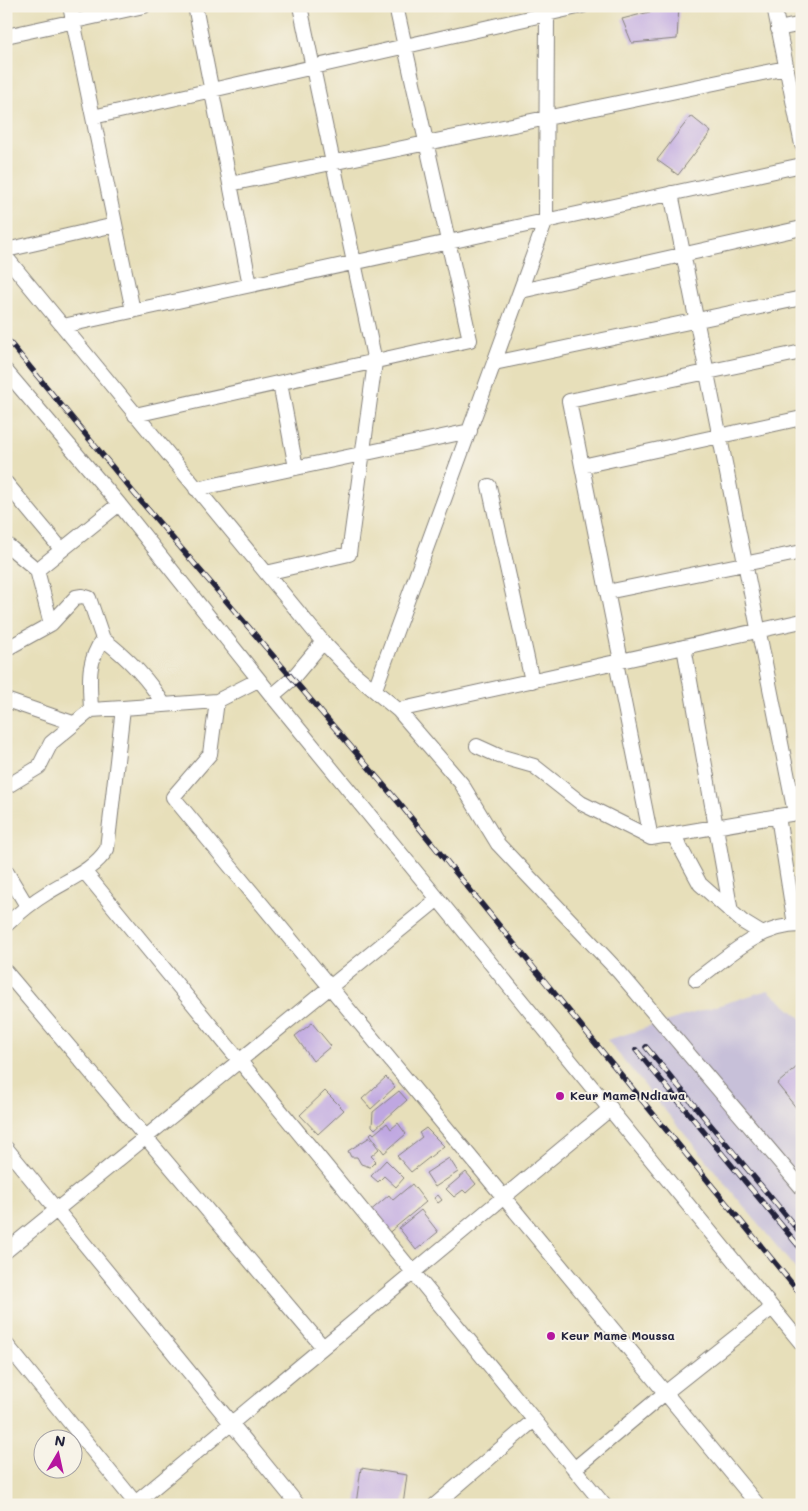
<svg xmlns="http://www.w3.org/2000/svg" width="808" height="1511" font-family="Mali,sans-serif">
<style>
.industrial{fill:#c7c0d9}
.building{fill:#bfa7e1}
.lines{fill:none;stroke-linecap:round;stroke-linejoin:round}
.street-casing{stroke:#84807a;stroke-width:16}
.street{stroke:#fff;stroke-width:14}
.rail-casing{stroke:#22223b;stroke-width:5.5}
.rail{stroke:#f7f3e8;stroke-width:4;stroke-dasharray:11;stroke-linecap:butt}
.poi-dot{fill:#b5179e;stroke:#f7f3e8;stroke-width:2}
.labels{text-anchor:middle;stroke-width:4;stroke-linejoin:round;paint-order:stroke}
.poi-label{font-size:12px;font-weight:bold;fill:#22223b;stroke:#f7f3e8;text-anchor:start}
</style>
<rect width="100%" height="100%" fill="#f7f3e8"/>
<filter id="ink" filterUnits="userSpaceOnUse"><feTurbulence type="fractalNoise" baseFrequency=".02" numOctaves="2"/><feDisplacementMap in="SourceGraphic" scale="10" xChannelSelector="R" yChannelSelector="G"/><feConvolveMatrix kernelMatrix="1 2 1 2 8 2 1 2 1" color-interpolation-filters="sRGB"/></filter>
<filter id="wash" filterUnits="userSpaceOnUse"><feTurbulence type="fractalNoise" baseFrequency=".0096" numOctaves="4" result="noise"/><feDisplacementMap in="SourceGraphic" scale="20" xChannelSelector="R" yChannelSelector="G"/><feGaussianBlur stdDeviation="1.12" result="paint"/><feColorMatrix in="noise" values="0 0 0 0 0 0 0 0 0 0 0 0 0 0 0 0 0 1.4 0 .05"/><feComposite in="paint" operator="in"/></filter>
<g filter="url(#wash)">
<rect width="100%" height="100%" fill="#e7dfba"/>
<!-- industrial -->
<path class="industrial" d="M768,990l34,29v258l-195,-237z"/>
<g id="blocks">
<!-- building -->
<path class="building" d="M673,6h6l-2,33 -45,4 -10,-24z
M784,6h18v2l-15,3z
M691,116l20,16 -33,43 -21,-15z
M312,1023l19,23 -18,15 -18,-25z
M798,1066l4,5v44l-25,-31z
M386,1077l9,10 -24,22 -9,-10z
M325,1091l19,19 -26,24 -18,-19z
M399,1091l8,9 -32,29 -3,-3 1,-14z
M387,1123l4,6 7,-6 8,11 -22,19 -14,-19 2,-2 2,2z
M426,1128l18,18 -33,26 -14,-16 25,-19 -3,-4z
M370,1137l9,12 -8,7 5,5 -6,6 -9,-3 -4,-7h-6l-3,-6z
M449,1158l9,14 -23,15 -9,-14z
M386,1160l18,18 -8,9 -12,-11 -6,6 -7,-6z
M466,1172l10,12 -10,9 -3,-3 -9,7 -8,-8z
M412,1184l14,18 -40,33 -18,-22 21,-18 4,5z
M438,1195l4,5 -4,3 -4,-5z
M421,1210l17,22 -22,18 -17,-22z
M361,1468l46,7 -4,30 -47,-1z"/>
</g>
</g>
<g filter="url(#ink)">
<use href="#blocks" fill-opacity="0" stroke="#84807a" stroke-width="1"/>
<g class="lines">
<!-- street casing -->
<g class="street-casing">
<path id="street" d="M70,6l63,305
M195,6l55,279
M774,6l28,139
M778,29l24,-5
M6,36l138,-30
M93,117l489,-111
M230,184l556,-116
M671,193l124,620
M6,250l109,-25
M6,257l317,385 28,29 47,39 63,73 37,61 121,128 183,216
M521,291l281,-63
M63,326l739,-161
M494,363l308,-65
M6,371l113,133 153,192 530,648
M280,383l16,85
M135,415l335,-75 -74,-334
M582,466l220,-48
M6,483l56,67
M489,486l43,195
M196,489l274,-58
M6,544l31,26 14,54
M37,570l82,-66
M266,573l83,-19 26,-192 -75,-356
M607,592l195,-40
M103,639c25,19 45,39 61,66
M684,647l47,265
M6,649l45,-25 25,-27 6,-1 7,2 14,41c-17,25 -13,42 -12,71
M621,661l-52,-260 233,-49
M616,662l35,176
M375,689l171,-469 1,-206 -1,-8
M272,696l20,-17 31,-37
M6,700l67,23
M217,701l-7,53 -37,43 585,708
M123,708l94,-7 41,-21
M398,710l404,-89
M477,746l22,10 35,10 47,37 70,35 151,-26
M6,787l33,-20 12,-24 40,-33 32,-2 -16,141c-13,21 -40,31 -60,44 -15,9 -28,20 -41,32
M778,816l17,109
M673,834l27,50 43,38 18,11
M6,871l21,35
M84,871l520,634
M6,972l317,375
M696,980c32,-23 64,-56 106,-55
M6,1148l292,357
M6,1251l432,-352
M6,1344l131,161
M574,1469l91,-76 107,-85
M133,1505l478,-397
M435,1505l99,-85"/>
</g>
<!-- street -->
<use href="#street" class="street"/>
<!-- rail casing -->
<g class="rail-casing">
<path id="rail" d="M6,338l127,154 266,311 403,493
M646,1047l156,188
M636,1050l166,200"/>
</g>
<!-- rail -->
<use href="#rail" class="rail"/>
</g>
</g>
<!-- markers -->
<g class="poi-dot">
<circle cx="560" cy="1096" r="5"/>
<circle cx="551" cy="1336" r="5"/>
</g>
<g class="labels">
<!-- poi labels -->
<g class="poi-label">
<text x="570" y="1100">Keur Mame Ndiawa</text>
<text x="561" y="1340">Keur Mame Moussa</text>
</g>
</g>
<!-- margin -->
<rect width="808" height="1511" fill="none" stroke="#f7f3e8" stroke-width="25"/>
<!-- north arrow -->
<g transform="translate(58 1454) rotate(9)"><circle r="24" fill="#f7f3e8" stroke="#a29fa3"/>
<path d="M0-4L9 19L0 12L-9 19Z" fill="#b5179e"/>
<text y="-8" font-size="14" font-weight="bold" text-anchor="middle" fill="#22223b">N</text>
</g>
</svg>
